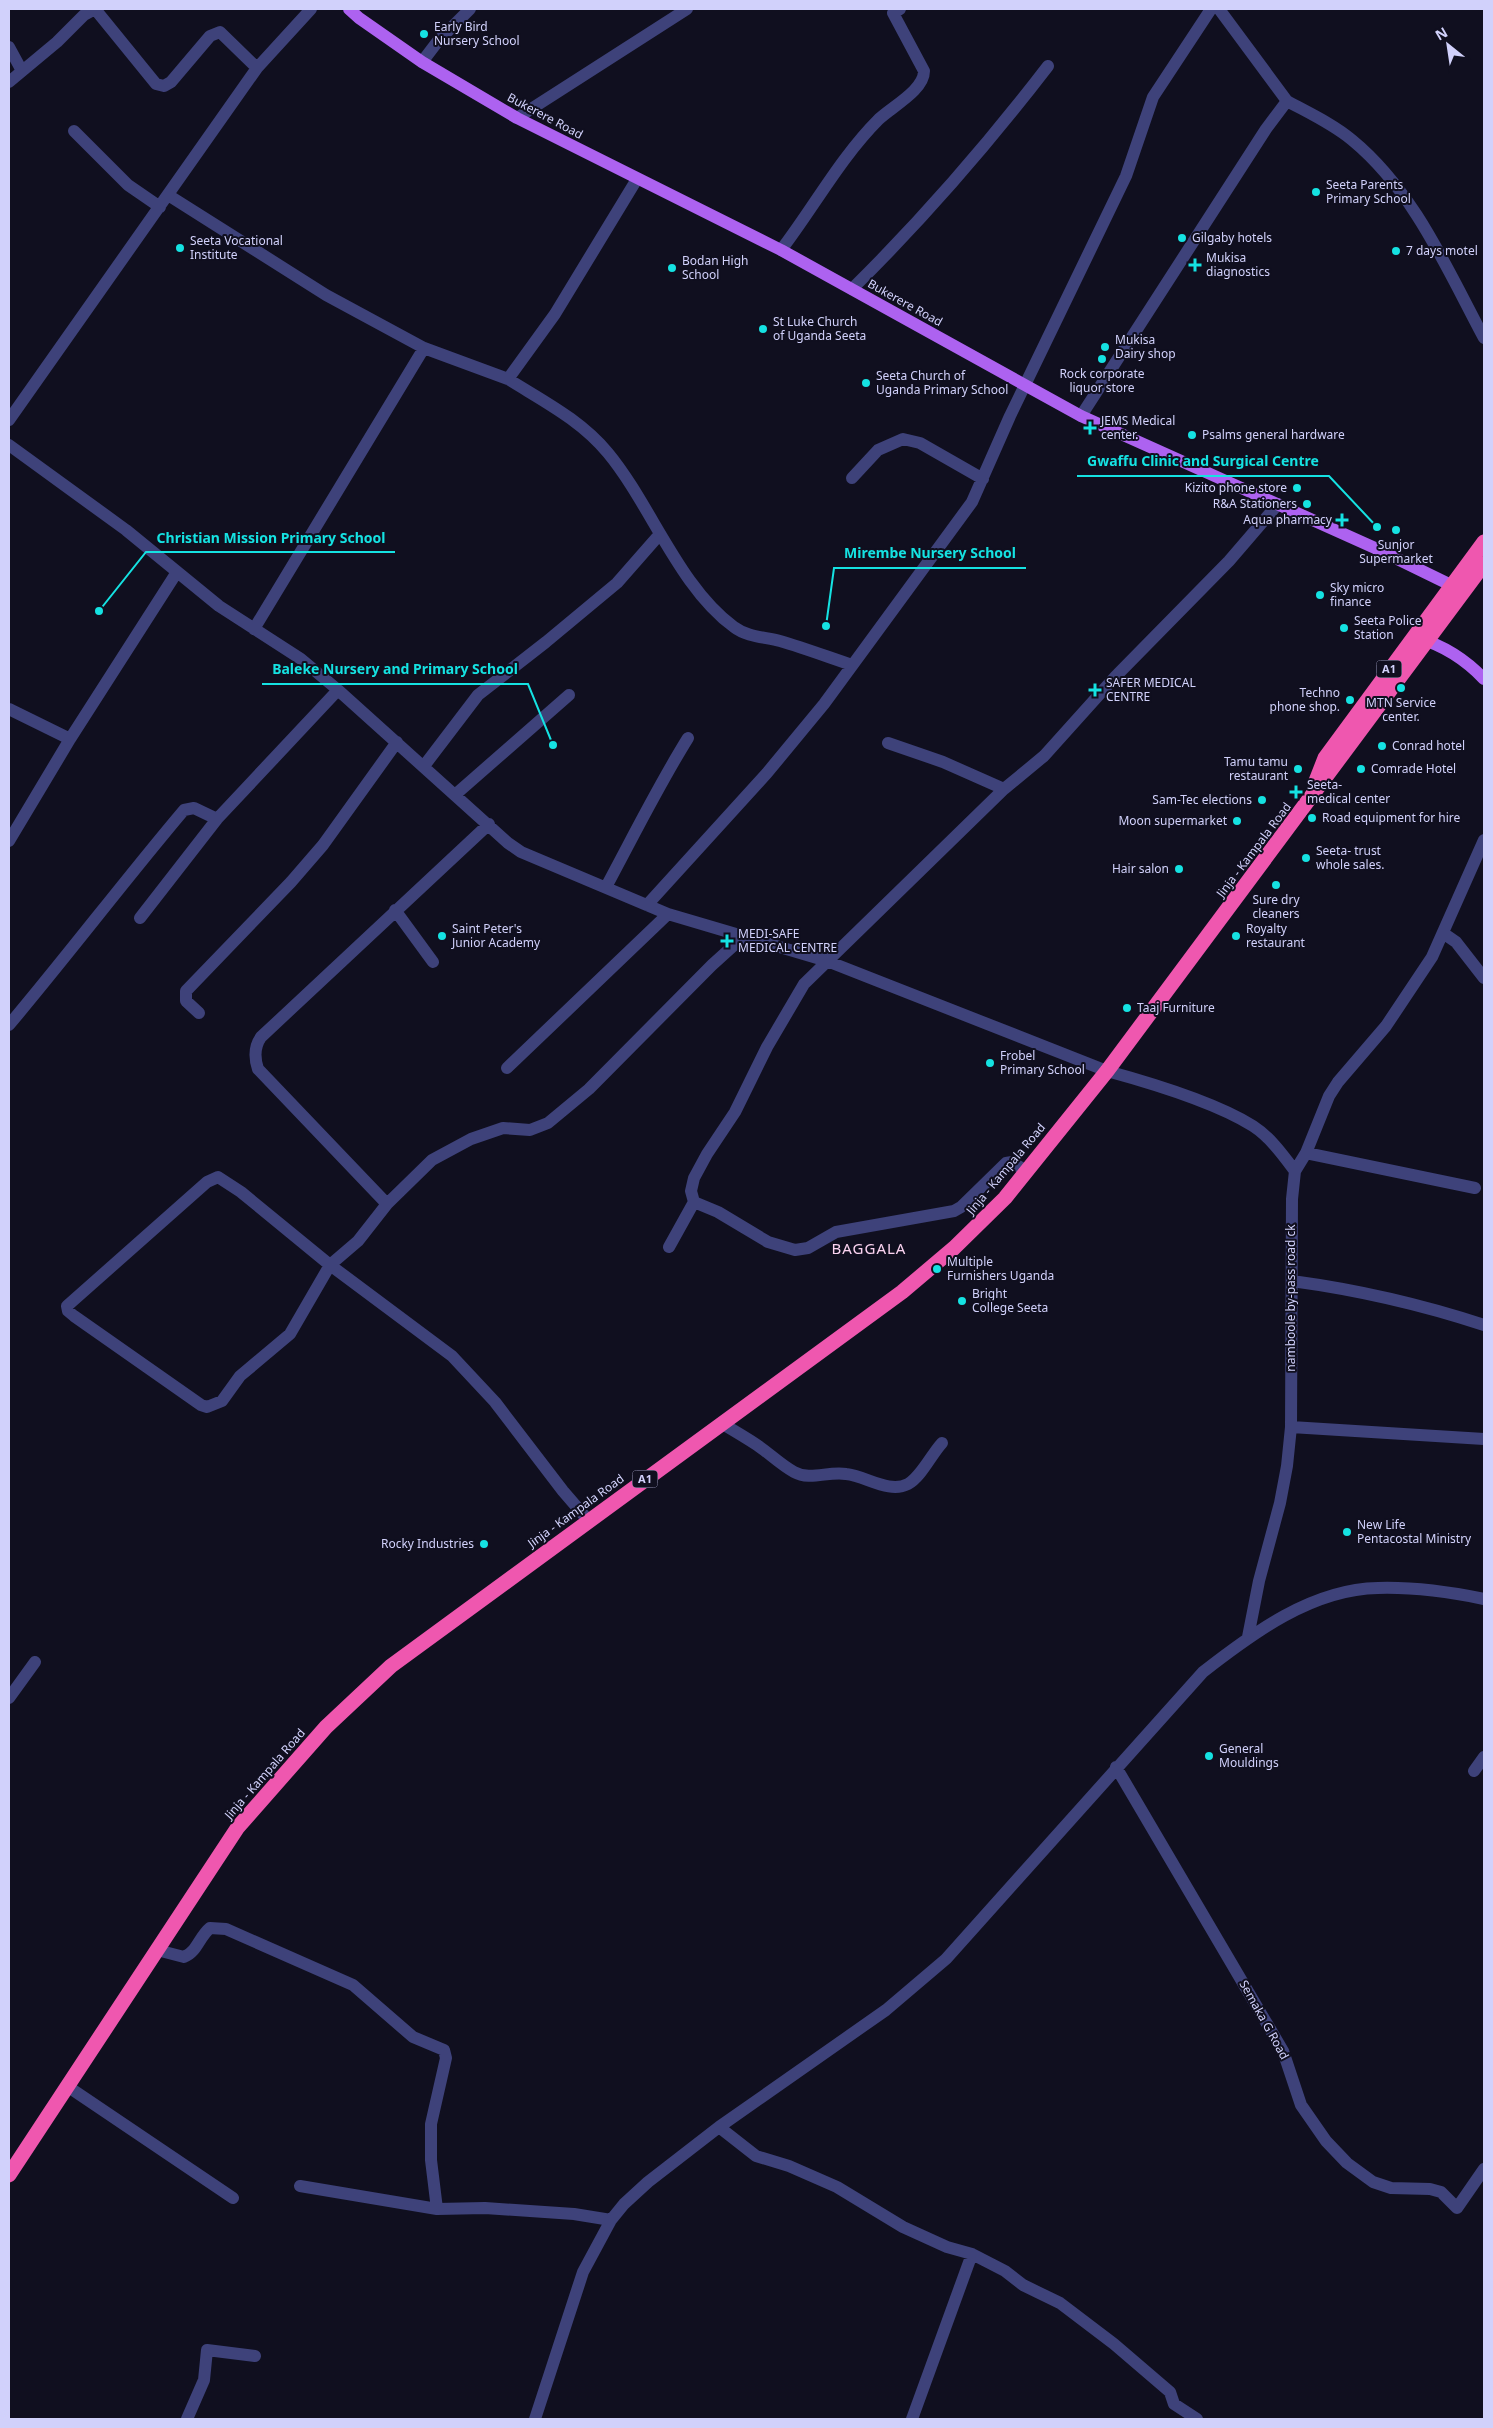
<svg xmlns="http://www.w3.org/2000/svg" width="1493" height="2428" font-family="'Noto Sans',sans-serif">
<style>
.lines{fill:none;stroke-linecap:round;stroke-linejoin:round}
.minor{stroke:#3e427a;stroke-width:12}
.major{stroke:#ad62f0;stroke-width:12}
.highway{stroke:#ef57af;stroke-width:15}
.poi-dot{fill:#15e2e2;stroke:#100f1f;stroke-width:2}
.labels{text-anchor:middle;stroke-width:4;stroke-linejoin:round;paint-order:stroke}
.shield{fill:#100f1f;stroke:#9797b9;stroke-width:1}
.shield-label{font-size:11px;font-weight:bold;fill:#d1d1fb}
.poi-label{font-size:12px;fill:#d1d1fb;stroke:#100f1f;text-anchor:start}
.street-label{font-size:12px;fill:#d1d1fb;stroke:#100f1f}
.quarter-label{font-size:15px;letter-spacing:1px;fill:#fbd3f0;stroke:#100f1f}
.leader{fill:none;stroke:#15e2e2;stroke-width:2}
.callout-dot{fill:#15e2e2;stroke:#100f1f;stroke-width:2}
.callout-label{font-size:14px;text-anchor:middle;font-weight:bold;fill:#15e2e2;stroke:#100f1f;stroke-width:4;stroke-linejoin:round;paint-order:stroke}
</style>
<rect width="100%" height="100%" fill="#100f1f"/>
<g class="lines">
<!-- minor -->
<path class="minor" d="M9,47l13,24
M422,62l16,-21 32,-32
M9,82l48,-40 27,-27 11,-6 61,75 8,2 7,-4 39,-46 10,-4 37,36
M1287,101c22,12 46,23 65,39 62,51 95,129 132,198
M517,118l170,-109
M74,131l54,54 32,22
M168,195l158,100 98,53 84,31 47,-65 82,-135
M781,250c33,-43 59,-92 98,-131 14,-13 45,-29 45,-48l-31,-58 7,-4
M852,289c70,-69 136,-145 196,-223
M508,379c35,22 73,41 100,74 43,52 71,134 126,174 13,10 31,10 46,14 24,7 48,16 72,24
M1081,416l185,-287 21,-28 -68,-92
M9,420l248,-352 54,-59
M9,445l117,85 93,76 82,53 37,31 170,153 13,9 147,62 159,47 280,110c44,12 108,31 146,55 17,11 30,29 42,45l-3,28 -1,228 -4,39 -7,37 -21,78 -11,56
M852,478l26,-28 25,-11 17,4 63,36
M254,629l170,-281
M9,709l61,30
M888,743l55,19 61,27
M424,766l54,-71 68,-53 71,-59 43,-49
M456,794l113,-99
M9,841l61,-102 107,-167
M606,887c27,-50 52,-101 82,-149
M647,905l120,-132 57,-69 148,-202 38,-86 116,-240 27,-79 58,-88
M395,910l38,52
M140,918l77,-99 121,-129
M1443,933l13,9 28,36
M199,1013l-13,-12v-10l105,-109 32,-37 74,-103
M9,1025c59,-70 115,-144 175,-215l10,-2 23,11
M507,1068l161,-154
M1306,1153l169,35
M1295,1171l11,-18 23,-57 9,-14 48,-56 46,-69 52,-117
M694,1202l24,10 50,30 27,8 13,-2 28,-16 118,-21 7,-4 45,-44 6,-1 14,9
M387,1204l-129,-135c-4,-12 -4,-22 3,-32l228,-213
M669,1247l25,-45 -3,-11 3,-13 13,-24 28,-42 32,-65 37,-63 200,-195 40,-33 71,-79 114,-116 49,-57
M1292,1281c67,9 128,23 192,44
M721,1423c12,7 24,14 36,22 12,8 24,20 37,27 16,9 34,-1 52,2 20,2 43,20 62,10 13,-7 23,-29 34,-41
M1291,1427l193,12
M588,1520l-25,-29 -68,-89 -43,-46 -122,-91 -89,-73 -23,-15 -11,5 -140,124 1,5 6,5 127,89 6,2 15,-6 18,-25 50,-42 40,-69 28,-24 29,-37 45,-44 39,-21 32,-11 27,2 18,-7 41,-34 123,-124 31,-28
M9,1698l26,-36
M1116,1767l167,284 18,54 25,36 21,22 26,19 18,6 39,1 11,3 16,16 27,-39
M1474,1771l10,-14
M157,1950l27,7c13,-5 15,-20 26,-29l16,1 127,56 60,52 31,13 2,8 -15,66v36l6,49
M67,2086l166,112
M719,2127l37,29 33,10 48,21 66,40 44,20 25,7 33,17 18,14 37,18 54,41 56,48 4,12 23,15
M300,2186l137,23 48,-1 89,6 37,6
M187,2419l17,-39 3,-30 48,6
M535,2419l48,-147 28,-52 13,-16 24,-22 71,-55 167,-117 60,-51 257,-287c50,-39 109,-83 175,-84 35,-1 72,4 106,11
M912,2419l60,-165"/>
<!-- major -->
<path class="major" d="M349,9l10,9 63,44 95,56 264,132 300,166 294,132 84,41
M1418,638c27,8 47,21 66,41"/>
<!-- highway -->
<path class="highway" d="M1316,781l9,-23 159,-216
M9,2175l229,-348 88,-100 65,-61 511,-374 52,-44 51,-50 102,-127 377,-507"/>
</g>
<!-- markers -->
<g class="poi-dot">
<circle cx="424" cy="34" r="5"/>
<circle cx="1316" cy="192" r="5"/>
<circle cx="1182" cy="238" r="5"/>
<circle cx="180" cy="248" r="5"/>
<circle cx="1396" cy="251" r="5"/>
<path d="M1192.5 257.5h5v5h5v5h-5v5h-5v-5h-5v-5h5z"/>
<circle cx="672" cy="268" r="5"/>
<circle cx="763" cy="329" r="5"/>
<circle cx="1105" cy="347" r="5"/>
<circle cx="1102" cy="359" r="5"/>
<circle cx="866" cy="383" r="5"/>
<path d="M1087.5 420.5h5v5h5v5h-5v5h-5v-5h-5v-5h5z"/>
<circle cx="1192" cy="435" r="5"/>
<circle cx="1297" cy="488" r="5"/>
<circle cx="1307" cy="504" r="5"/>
<path d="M1339.5 512.5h5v5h5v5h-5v5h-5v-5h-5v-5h5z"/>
<circle cx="1396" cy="530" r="5"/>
<circle cx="1320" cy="595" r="5"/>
<circle cx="1344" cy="628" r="5"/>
<circle cx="1401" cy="688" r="5"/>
<path d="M1092.5 682.5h5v5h5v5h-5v5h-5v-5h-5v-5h5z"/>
<circle cx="1350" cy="700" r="5"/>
<circle cx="1382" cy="746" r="5"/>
<circle cx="1298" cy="769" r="5"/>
<circle cx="1361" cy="769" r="5"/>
<path d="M1293.5 784.5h5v5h5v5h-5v5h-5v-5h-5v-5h5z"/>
<circle cx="1262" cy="800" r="5"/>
<circle cx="1312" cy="818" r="5"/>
<circle cx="1237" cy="821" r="5"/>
<circle cx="1306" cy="858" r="5"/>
<circle cx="1179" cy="869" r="5"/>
<circle cx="1276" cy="885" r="5"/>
<circle cx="442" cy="936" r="5"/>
<circle cx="1236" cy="936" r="5"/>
<path d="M724.5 933.5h5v5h5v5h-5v5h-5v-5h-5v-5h5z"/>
<circle cx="1127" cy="1008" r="5"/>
<circle cx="990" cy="1063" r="5"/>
<circle cx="937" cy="1269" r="5"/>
<circle cx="962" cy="1301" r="5"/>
<circle cx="1347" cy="1532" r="5"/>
<circle cx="484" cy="1544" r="5"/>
<circle cx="1209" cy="1756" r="5"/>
</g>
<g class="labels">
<!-- shield labels -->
<g class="shield">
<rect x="1376.5" y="660.5" width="25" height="17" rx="4"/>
<rect x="632.5" y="1470.5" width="25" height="17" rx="4"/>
</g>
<g class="shield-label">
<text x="1389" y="673">A1</text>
<text x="645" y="1483">A1</text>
</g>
<!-- poi labels -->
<g class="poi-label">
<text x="434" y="31">Early Bird<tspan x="434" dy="14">Nursery School</tspan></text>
<text x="1326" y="189">Seeta Parents<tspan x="1326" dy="14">Primary School</tspan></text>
<text x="1192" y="242">Gilgaby hotels</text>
<text x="190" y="245">Seeta Vocational<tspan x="190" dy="14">Institute</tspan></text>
<text x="1406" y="255">7 days motel</text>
<text x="1206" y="262">Mukisa<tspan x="1206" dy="14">diagnostics</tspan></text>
<text x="682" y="265">Bodan High<tspan x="682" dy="14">School</tspan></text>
<text x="773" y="326">St Luke Church<tspan x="773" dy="14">of Uganda Seeta</tspan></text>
<text x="1115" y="344">Mukisa<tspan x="1115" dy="14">Dairy shop</tspan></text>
<text x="1102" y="378" text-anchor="middle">Rock corporate<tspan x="1102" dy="14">liquor store</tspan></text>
<text x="876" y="380">Seeta Church of<tspan x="876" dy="14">Uganda Primary School</tspan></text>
<text x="1101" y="425">JEMS Medical<tspan x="1101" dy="14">center.</tspan></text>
<text x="1202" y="439">Psalms general hardware</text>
<text x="1287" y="492" text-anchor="end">Kizito phone store</text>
<text x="1297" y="508" text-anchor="end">R&amp;A Stationers</text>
<text x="1332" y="524" text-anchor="end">Aqua pharmacy</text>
<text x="1396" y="549" text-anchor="middle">Sunjor<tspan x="1396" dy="14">Supermarket</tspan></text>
<text x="1330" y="592">Sky micro<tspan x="1330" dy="14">finance</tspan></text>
<text x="1354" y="625">Seeta Police<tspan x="1354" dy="14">Station</tspan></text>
<text x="1106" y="687">SAFER MEDICAL<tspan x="1106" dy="14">CENTRE</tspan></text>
<text x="1340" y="697" text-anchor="end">Techno<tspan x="1340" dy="14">phone shop.</tspan></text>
<text x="1401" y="707" text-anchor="middle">MTN Service<tspan x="1401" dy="14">center.</tspan></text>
<text x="1392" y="750">Conrad hotel</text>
<text x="1288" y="766" text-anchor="end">Tamu tamu<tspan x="1288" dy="14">restaurant</tspan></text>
<text x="1371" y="773">Comrade Hotel</text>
<text x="1307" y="789">Seeta-<tspan x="1307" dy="14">medical center</tspan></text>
<text x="1252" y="804" text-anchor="end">Sam-Tec elections</text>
<text x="1322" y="822">Road equipment for hire</text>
<text x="1227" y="825" text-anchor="end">Moon supermarket</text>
<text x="1316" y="855">Seeta- trust<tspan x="1316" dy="14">whole sales.</tspan></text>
<text x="1169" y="873" text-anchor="end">Hair salon</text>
<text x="1276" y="904" text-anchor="middle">Sure dry<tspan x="1276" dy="14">cleaners</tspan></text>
<text x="452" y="933">Saint Peter's<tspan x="452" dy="14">Junior Academy</tspan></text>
<text x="1246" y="933">Royalty<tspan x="1246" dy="14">restaurant</tspan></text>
<text x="738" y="938">MEDI-SAFE<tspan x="738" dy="14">MEDICAL CENTRE</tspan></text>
<text x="1137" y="1012">Taaj Furniture</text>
<text x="1000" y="1060">Frobel<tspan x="1000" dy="14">Primary School</tspan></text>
<text x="947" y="1266">Multiple<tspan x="947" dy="14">Furnishers Uganda</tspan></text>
<text x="972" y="1298">Bright<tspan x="972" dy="14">College Seeta</tspan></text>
<text x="1357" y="1529">New Life<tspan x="1357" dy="14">Pentacostal Ministry</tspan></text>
<text x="474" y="1548" text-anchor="end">Rocky Industries</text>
<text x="1219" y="1753">General<tspan x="1219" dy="14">Mouldings</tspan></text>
</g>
<!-- street labels -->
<g class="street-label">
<text transform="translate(545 116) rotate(28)" y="4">Bukerere Road</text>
<text transform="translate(905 303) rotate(29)" y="4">Bukerere Road</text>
<text transform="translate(1254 850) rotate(-53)" y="4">Jinja - Kampala Road</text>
<text transform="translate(1006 1169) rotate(-50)" y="4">Jinja - Kampala Road</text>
<text transform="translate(1291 1298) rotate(-90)" y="4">namboole by-pass road ck</text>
<text transform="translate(576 1511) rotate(-36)" y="4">Jinja - Kampala Road</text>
<text transform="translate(265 1774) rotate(-49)" y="4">Jinja - Kampala Road</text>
<text transform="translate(1264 2020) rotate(61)" y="4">Semaka G Road</text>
</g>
<!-- quarter labels -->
<g class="quarter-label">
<text x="869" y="1254">BAGGALA</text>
</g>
</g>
<!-- callouts -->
<path class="leader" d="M1377 527L1329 476H1077M99 611L146 552H395M826 626L834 568H1026M553 745L528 684H262"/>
<g class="callout-dot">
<circle cx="1377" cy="527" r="5"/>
<circle cx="99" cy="611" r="5"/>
<circle cx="826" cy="626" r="5"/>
<circle cx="553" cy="745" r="5"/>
</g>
<g class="callout-label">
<text x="1203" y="466">Gwaffu Clinic and Surgical Centre</text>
<text x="271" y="543">Christian Mission Primary School</text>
<text x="930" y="558">Mirembe Nursery School</text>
<text x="395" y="674">Baleke Nursery and Primary School</text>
</g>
<!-- border -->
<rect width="1493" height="2428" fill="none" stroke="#d1d1fb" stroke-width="20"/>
<!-- north arrow -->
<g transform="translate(1448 45) rotate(330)" stroke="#100f1f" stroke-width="4" paint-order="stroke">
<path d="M0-4L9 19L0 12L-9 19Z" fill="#d1d1fb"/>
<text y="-8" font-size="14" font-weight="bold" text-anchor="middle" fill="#d1d1fb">N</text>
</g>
</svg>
